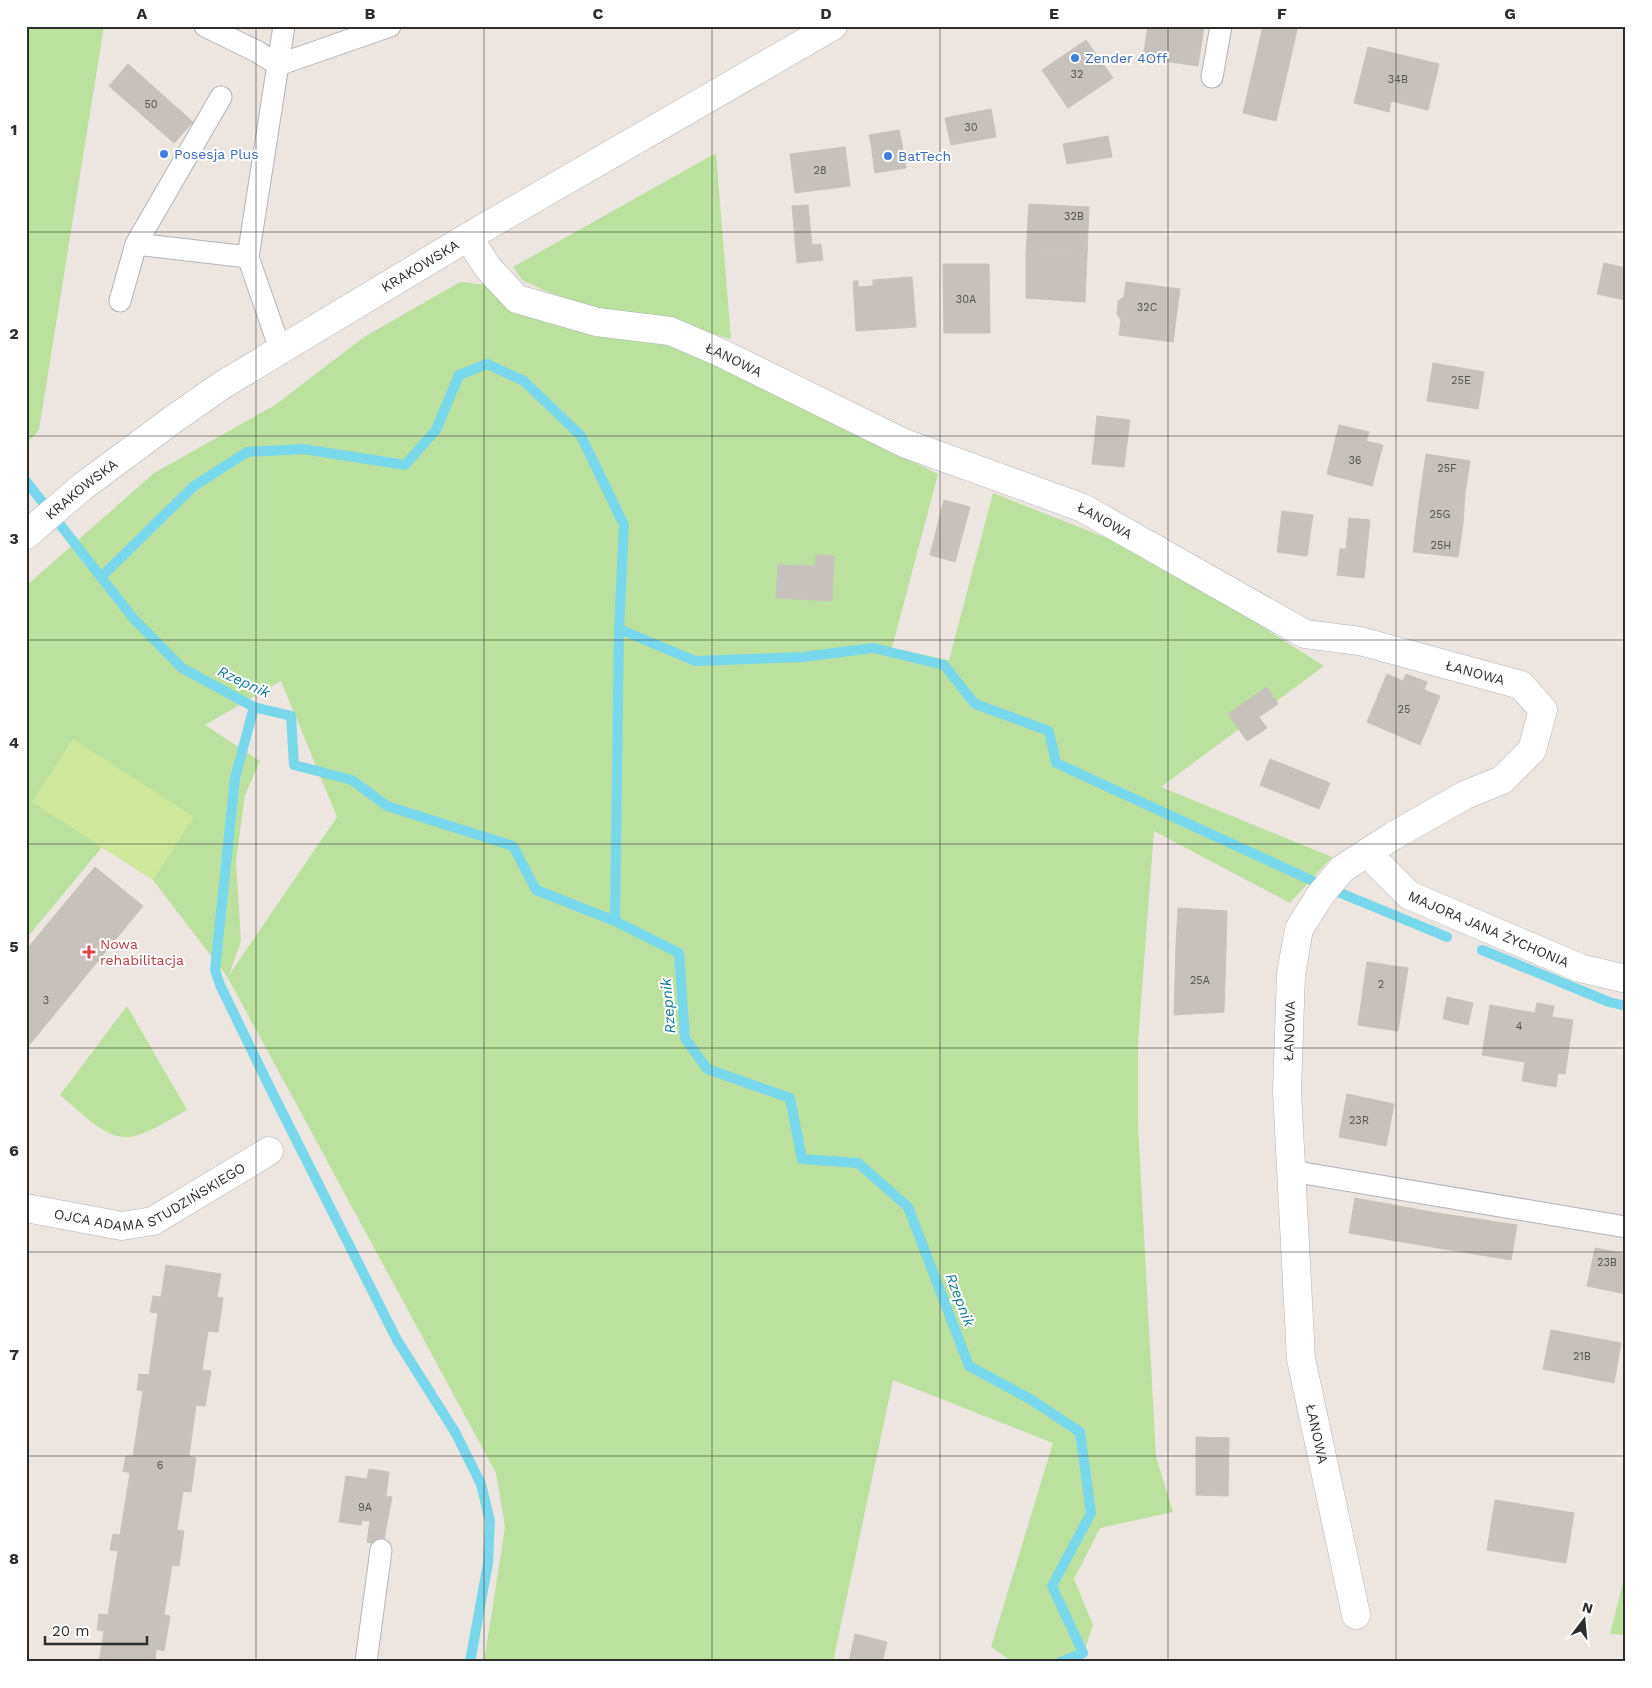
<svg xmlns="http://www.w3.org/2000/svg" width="1652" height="1688" font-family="'Work Sans',sans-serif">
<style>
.green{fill:#bce19f;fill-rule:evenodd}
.pitch{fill:#cfe89b}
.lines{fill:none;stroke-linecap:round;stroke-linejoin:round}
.stream{stroke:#78d7ea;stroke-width:10}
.building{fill:#c6c1bb;stroke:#c9c2b9}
.service-casing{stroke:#b0b3bc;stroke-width:23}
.minor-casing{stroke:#b0b3bc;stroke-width:29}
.secondary-casing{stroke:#b0b3bc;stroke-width:29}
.service{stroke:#fff;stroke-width:21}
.minor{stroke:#fff;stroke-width:28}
.secondary{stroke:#fff;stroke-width:28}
.grid{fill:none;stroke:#2d2d2d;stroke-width:1;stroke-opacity:0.55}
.shop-dot{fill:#3f7fe0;stroke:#fff;stroke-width:2}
.health-dot{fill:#e0444e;stroke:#fff;stroke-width:2}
.labels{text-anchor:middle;stroke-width:4;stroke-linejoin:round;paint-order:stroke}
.number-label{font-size:11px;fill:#535250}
.shop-label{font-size:14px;fill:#366cbe;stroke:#fff;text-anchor:start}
.street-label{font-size:14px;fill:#2d2d2d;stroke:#fff}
.health-label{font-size:14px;fill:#be3a42;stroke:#fff;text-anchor:start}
.water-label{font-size:15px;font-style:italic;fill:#13799a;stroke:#fff}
.neatline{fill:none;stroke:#2d2d2d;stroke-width:2}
.grid-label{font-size:16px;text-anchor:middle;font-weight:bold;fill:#2d2d2d}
</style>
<rect width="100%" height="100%" fill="#ede6e0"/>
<!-- green -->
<path class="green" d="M26,26h78l-65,404 -13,14z
M716,153l15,186 -78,-23 -61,-9 -42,-14 -28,-13 -9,-13z
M460,282l28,3 182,55 268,134 -46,174 57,12 44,-167 126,50 98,55 107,68 -163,121 171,70 -42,46 -136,-72 -16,211v83l18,332 17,55 -73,16 -26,51 19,46 -12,37h-68l-22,-15 62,-204 -160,-63 -60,282h-349l21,-135 -9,-54 -268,-495 -75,-98 -51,-33 -76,92v-353l128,-113 121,-68 89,-68zM281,681l56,136 -108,158 12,-34 -5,-80 9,-66 15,-34 -55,-36z
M127,1006l60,104c-17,9 -34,21 -52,26 -27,8 -56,-26 -75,-41z
M1626,1570v65l-16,-1z"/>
<!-- pitch -->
<path class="pitch" d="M73,739l121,78 -41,63 -121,-78z"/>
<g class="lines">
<!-- stream -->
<path class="stream" d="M26,481l107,137 49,50 72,39 37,9 3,49 58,15 35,26 126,40 23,44 79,31 64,32 6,85 22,31 83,29 12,61 56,4 50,44 61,159 61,33 50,33 11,81 -39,73 31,67 -22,9
M101,577l93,-91 53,-34 56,-3 102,16 31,-35 23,-55 28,-11 37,17 57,55 43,89 -5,104 -4,292
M619,629l76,32 108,-4 70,-9 71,17 31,39 74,27 7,32 257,118
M254,707l-19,71 -20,192 5,15 51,105 126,250 58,92 26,52 9,37 -2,42 -18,99
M1338,892l109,45
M1482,950l127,52 17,4"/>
</g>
<!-- building -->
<path class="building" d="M1148,26h56l-6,40 -55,-8z
M1263,26h35l-22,95 -33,-8z
M1086,40l27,38 -45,30 -26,-38z
M1368,47l71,17 -11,46 -37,-9 -2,11 -35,-9z
M128,64l65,58 -19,21 -65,-57z
M991,109l5,28 -45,8 -6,-27z
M899,130l2,9 -30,5 -2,-9z
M1108,136l4,21 -45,7 -4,-20z
M901,139l5,29 -31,5 -4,-29z
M845,147l5,39 -55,7 -5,-39z
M1029,204l60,3 -2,49 -61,-3z
M808,205l4,40 9,-1 2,16 -26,3 -5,-57z
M1026,253l61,3 -2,46 -59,-4z
M1604,263l22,5 -1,32 -28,-6z
M943,264h46l1,69h-46z
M912,277l4,50 -60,4 -3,-50h5v6l15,-1v-6z
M1126,282l54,7 -7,53 -54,-7 2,-15 -4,-6 1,-13 6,-4z
M1433,363l51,9 -6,37 -51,-8z
M1097,416l33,4 -6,47 -32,-3z
M1339,425l30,7 -3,9 17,4 -11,41 -45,-12z
M1426,454l44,7 -5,32 -44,-4z
M1421,489l44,4 -2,31 -46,-6z
M944,500l26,7 -15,55 -25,-7z
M1282,511l31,4 -6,41 -30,-4z
M1349,518l21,2 -6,58 -27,-3 3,-26h6z
M1417,518l46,6 -5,33 -45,-5z
M816,555l18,1 -2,45 -56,-3 2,-33 37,1z
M1387,674l16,7 3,-7 21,8 -3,8 16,6 -20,49 -53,-23z
M1267,687l11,17 -19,13 8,11 -20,13 -19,-27z
M1270,759l60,24 -11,26 -59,-24z
M95,867l48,39 -117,143v-99z
M1178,908l49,3 -1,38 -50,-3z
M1176,946l50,3 -2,63 -50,3z
M1367,962l41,6 -10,63 -40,-6z
M1447,997l26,6 -5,22 -25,-6z
M1537,1003l17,3 -2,11 21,3 -8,54 -7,-1 -2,14 -34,-6 3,-19 -43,-7 8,-50 45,8z
M1347,1094l47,10 -8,42 -47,-9z
M1355,1198l82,15 -5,34 -83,-14z
M1437,1213l80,12 -6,35 -79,-13z
M1595,1248l31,6v40l-39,-8z
M166,1265l55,9 -4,23 6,1 -5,34 -10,-1 -6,39 9,1 -6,35 -9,-1 -7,51 7,2 -5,34 -8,-1 -6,39 7,1 -5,35 -7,-1 -8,50 6,1 -6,35 -8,-2 -1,13h-56l5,-31 -7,-1 2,-16 9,1 10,-64 -8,-1 3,-16 7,1 10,-62 -7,-2 3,-15h7l10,-65 -6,-1 2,-16 10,1 9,-62 -8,-1 3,-16 8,1z
M1551,1330l70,13 -7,40 -71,-14z
M1196,1437l33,1 -1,58 -32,-1z
M369,1469l20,3 -3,24 6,1 -9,48 -16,-3 3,-21 -8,-1 -1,5 -22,-3 7,-46 21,3z
M1495,1500l79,13 -8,50 -79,-13z
M855,1634l32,8 -5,20h-33z"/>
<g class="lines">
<!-- service casing -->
<g class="service-casing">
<path id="service" d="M205,26l53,26 20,13
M278,65l112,-39
M1212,77l9,-51
M136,244l85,-147
M120,301l16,-57 112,13
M280,349l-32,-92 36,-231
M1291,1171l335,56
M366,1662l15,-112"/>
</g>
<!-- minor casing -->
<g class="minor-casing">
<g id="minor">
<path id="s1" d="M468,237l21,32 28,30 80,23 73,9 49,21 185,91 179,65 222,126 55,7 161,44 22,25 -11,40 -30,30 -37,15 -72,41 -51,33 -21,25 -22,35 -8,45 -4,117 14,268 55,256"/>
<path id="s2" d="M1367,853l42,42 171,73 46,11"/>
<path id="s3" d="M26,1208l96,18 31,-5 116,-70"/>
</g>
</g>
<!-- secondary casing -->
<g class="secondary-casing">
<g id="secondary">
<path id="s4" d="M26,535l56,-48 93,-69 49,-34 244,-147 365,-211"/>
</g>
</g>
<!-- service -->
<use href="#service" class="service"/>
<!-- minor -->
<use href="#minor" class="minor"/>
<!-- secondary -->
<use href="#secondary" class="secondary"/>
</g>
<!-- grid -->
<path class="grid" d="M256,26v1636M484,26v1636M712,26v1636M940,26v1636M1168,26v1636M1396,26v1636M26,232h1600M26,436h1600M26,640h1600M26,844h1600M26,1048h1600M26,1252h1600M26,1456h1600"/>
<!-- markers -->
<g class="shop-dot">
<circle cx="1075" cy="58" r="5"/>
<circle cx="164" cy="154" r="5"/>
<circle cx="888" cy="156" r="5"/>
</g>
<path class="health-dot" d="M86.5 944.5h5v5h5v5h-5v5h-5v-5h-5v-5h5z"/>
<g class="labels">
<!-- number labels -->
<g class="number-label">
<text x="1077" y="78">32</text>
<text x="1398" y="83">34B</text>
<text x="151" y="108">50</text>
<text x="971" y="131">30</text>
<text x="820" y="174">28</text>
<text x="1074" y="220">32B</text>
<text x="966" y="303">30A</text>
<text x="1147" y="311">32C</text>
<text x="1461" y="384">25E</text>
<text x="1355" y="464">36</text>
<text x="1447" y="472">25F</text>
<text x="1440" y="518">25G</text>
<text x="1441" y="549">25H</text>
<text x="1404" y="713">25</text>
<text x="1200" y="984">25A</text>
<text x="1381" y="988">2</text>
<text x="46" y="1004">3</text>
<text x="1519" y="1030">4</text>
<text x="1359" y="1124">23R</text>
<text x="1607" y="1266">23B</text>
<text x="1582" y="1360">21B</text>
<text x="160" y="1469">6</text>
<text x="365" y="1511">9A</text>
</g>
<!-- shop labels -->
<g class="shop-label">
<text x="1085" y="63">Zender 4Off</text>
<text x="174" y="159">Posesja Plus</text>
<text x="898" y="161">BatTech</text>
</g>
<!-- street labels -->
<g class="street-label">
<text dy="5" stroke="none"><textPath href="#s4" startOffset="478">KRAKOWSKA</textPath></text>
<text dy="5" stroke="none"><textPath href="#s1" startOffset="306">ŁANOWA</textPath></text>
<text dy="5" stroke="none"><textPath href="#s4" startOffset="72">KRAKOWSKA</textPath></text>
<text dy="5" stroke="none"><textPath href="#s1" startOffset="711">ŁANOWA</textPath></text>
<text dy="5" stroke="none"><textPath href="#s1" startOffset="1116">ŁANOWA</textPath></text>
<text dy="5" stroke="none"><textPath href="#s2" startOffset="146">MAJORA JANA ŻYCHONIA</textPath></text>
<text transform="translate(1289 1031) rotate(-88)" y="5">ŁANOWA</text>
<text dy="5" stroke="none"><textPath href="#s3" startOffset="132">OJCA ADAMA STUDZIŃSKIEGO</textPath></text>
<text dy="5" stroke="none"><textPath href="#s1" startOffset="2046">ŁANOWA</textPath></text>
</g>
<!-- health labels -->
<g class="health-label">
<text x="100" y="949">Nowa<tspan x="100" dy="16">rehabilitacja</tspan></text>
</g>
<!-- water labels -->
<g class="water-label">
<text transform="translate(244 682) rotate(25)" y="5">Rzepnik</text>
<text transform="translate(668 1006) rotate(-95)" y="5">Rzepnik</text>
<text transform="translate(960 1300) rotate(69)" y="5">Rzepnik</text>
</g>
</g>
<!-- border -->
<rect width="1652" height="1688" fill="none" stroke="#ffffff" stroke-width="55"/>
<!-- north arrow -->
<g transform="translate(1584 1620) rotate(16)" stroke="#ffffff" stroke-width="4" paint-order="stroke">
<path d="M0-4L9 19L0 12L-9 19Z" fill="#2d2d2d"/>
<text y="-8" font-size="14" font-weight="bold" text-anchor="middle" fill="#2d2d2d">N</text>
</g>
<!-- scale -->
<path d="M45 1636v8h102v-8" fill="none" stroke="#2d2d2d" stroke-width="2.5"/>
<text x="52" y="1636" font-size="15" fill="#2d2d2d" stroke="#ffffff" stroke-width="4" paint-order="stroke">20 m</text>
<rect x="28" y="28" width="1596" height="1632" class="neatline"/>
<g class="grid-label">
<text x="142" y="19">A</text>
<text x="370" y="19">B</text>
<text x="598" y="19">C</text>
<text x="826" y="19">D</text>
<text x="1054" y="19">E</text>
<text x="1282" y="19">F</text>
<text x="1510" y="19">G</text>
<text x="14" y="135">1</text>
<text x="14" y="339">2</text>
<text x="14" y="544">3</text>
<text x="14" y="748">4</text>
<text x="14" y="952">5</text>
<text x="14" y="1156">6</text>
<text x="14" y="1360">7</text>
<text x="14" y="1564">8</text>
</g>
</svg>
